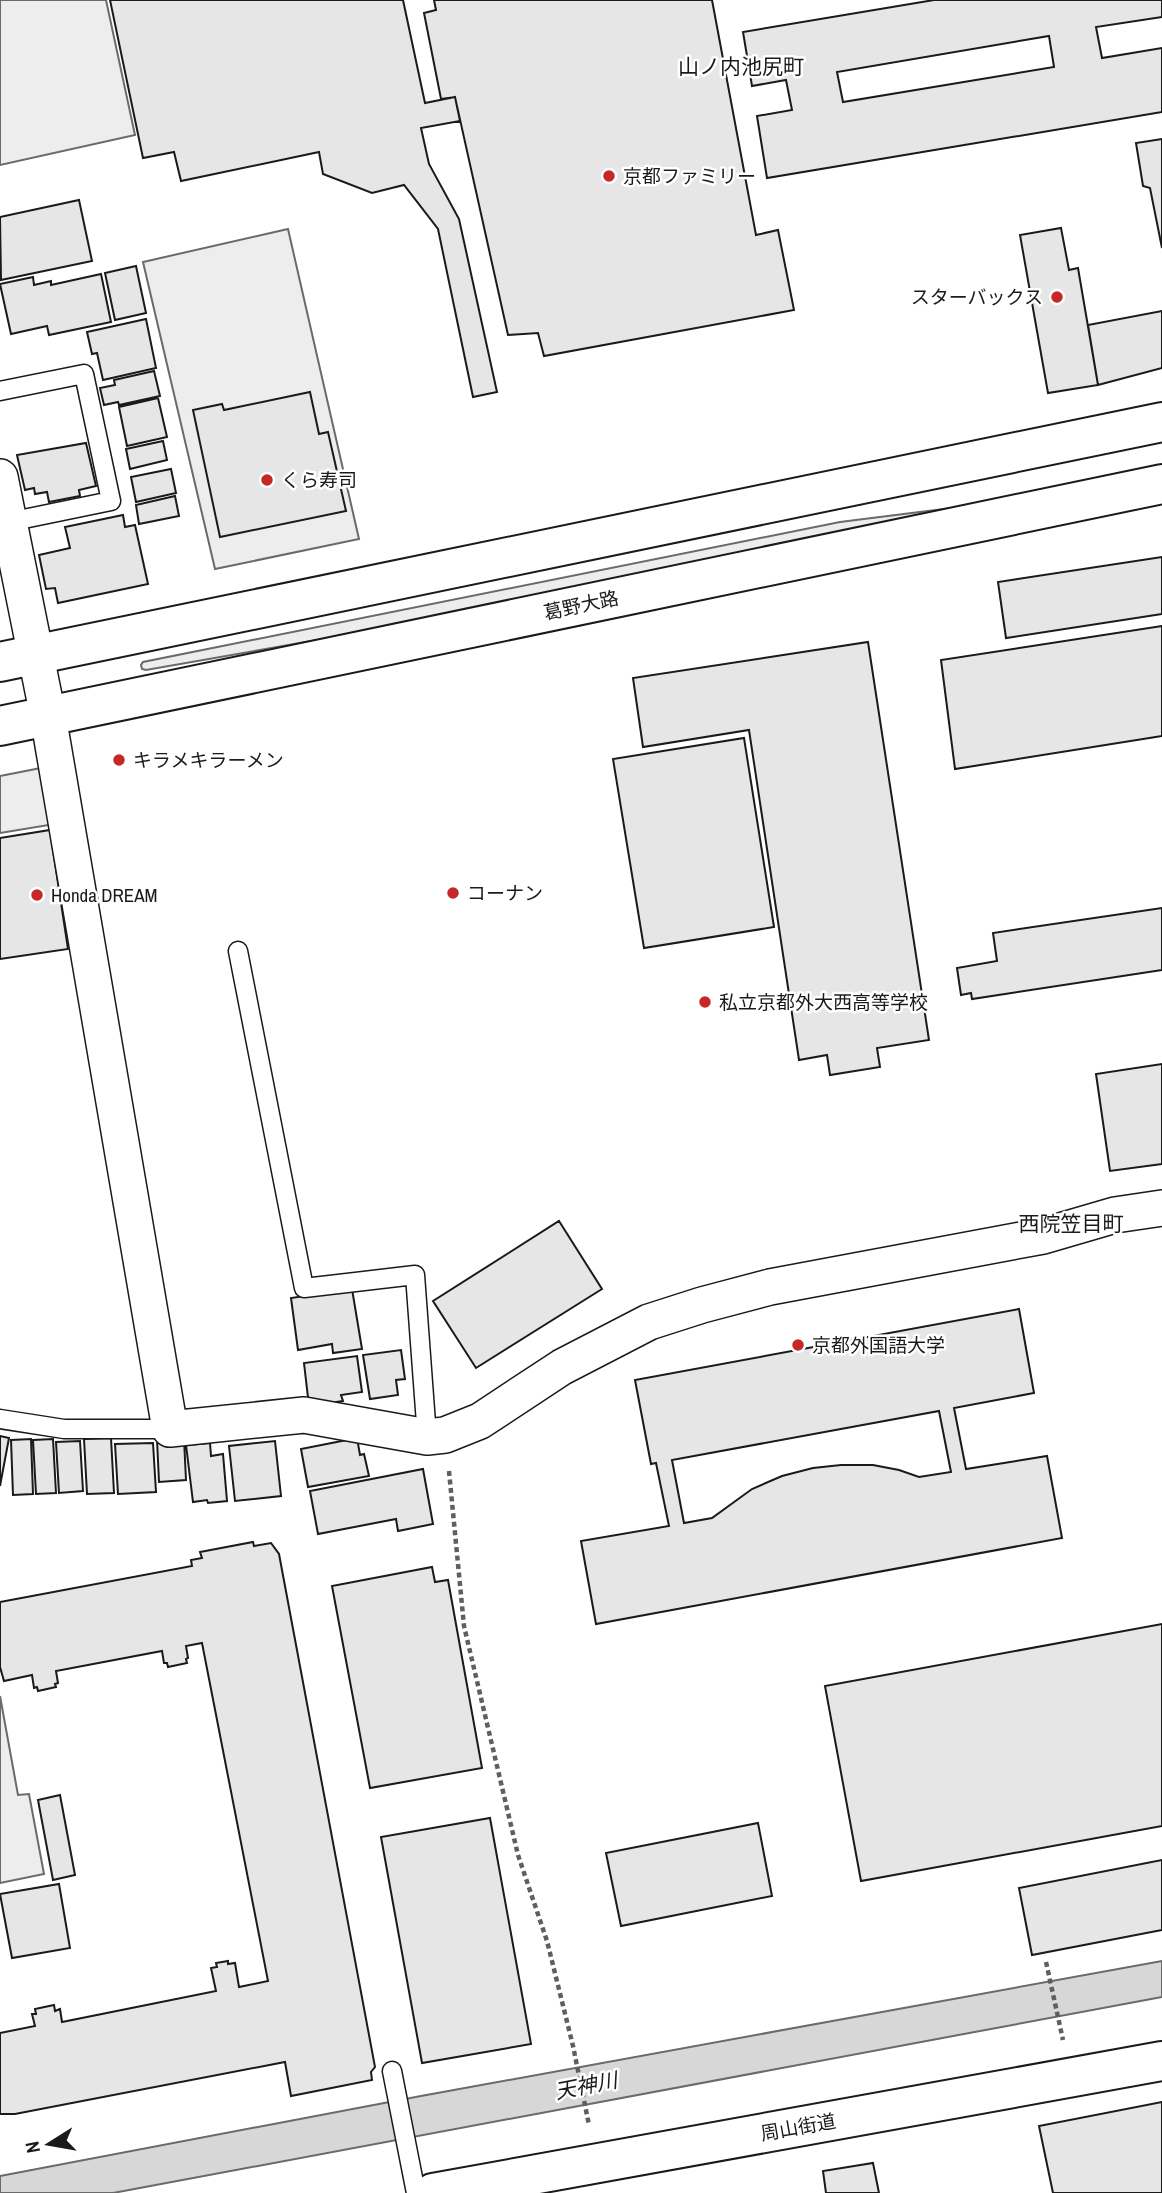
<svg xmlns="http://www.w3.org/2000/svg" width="1162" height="2193" font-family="'Archivo Narrow','Noto Sans JP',sans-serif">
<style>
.built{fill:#ededed;stroke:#6a6a6a;stroke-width:2}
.water{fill:#d7d7d7;stroke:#6a6a6a;stroke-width:2}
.building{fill:#e6e6e6;stroke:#1a1a1a;stroke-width:2;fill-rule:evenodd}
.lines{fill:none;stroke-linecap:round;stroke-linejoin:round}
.lane-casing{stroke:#1a1a1a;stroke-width:21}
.street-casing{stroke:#1a1a1a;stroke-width:38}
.secondary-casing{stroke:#1a1a1a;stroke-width:42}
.highway-casing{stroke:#1a1a1a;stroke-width:42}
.path{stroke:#5f5f5f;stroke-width:4.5;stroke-dasharray:5 3.5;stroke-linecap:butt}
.lane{stroke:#fff;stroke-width:18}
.street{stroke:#fff;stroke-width:35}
.secondary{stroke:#fff;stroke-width:38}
.highway{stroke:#fff;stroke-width:38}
.poi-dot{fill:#c62828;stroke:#fff;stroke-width:2.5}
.labels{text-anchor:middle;stroke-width:5;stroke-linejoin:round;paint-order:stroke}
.poi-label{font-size:19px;fill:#1a1a1a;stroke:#fff;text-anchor:start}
.street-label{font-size:19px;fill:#1a1a1a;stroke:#fff}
.neighbourhood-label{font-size:21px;fill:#1a1a1a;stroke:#fff}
.water-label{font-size:21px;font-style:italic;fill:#1a1a1a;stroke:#fff}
</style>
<rect width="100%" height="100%" fill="#fff"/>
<!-- built -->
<path class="built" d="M0,0h106l29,135 -135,30z
M288,229l71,310 -144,30 -72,-307z
M1095,490l-692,135 -257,45 -4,-1 -1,-4 2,-3 697,-140z
M51,766l10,57 -61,10v-57z
M0,1696l18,99 11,-1 15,80 -44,9z"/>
<!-- water -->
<path class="water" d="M1162,1961v36l-1049,196h-113v-17l421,-80z"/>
<!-- building -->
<path class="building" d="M110,0h293l22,103 30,-6 5,24 -39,7 8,36 30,55 38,173 -24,5 -35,-168 -34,-44 -32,8 -49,-19 -4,-22 -138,29 -7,-29 -31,6z
M434,0h278l44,235 22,-5 16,80 -250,46 -6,-23 -30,2 -53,-238 -14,2 -17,-86 12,-3z
M934,0h228v17l-66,10 6,31 60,-10v64l-395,66 -10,-62 35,-6 -6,-30 -34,6 -9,-54zM1049,36l5,31 -211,35 -6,-30z
M1162,139v109l-12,-60 -7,-2 -7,-43z
M79,200l13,61 -91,19 -1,-63z
M1061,228l8,42 9,-2 20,117 -50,8 -28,-158z
M136,266l10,47 -31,7 -10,-47z
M101,274l10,48 -62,13 -2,-9 -36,8 -11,-50 33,-7 1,8 17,-4v4z
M1162,311v57l-64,17 -10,-60z
M146,319l10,49 -53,12 -6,-27 -5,1 -5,-22z
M154,371l6,25 -41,9 -1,-3 -14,3 -4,-17 15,-3 -1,-5z
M310,392l9,42 9,-2 18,79 -126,26 -27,-127 29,-6 2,6z
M158,398l9,39 -40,9 -8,-39z
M163,441l4,19 -37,9 -4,-20z
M86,443l10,43 -17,4 1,6 -31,6 -2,-10 -12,2 -1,-6 -9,2 -8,-35z
M171,469l5,24 -40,9 -5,-25z
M175,496l4,20 -40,8 -3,-19z
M123,515l2,12 10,-2 13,59 -90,19 -3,-15 -9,1 -7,-34 31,-7 -5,-21z
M1162,557v57l-156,24 -8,-56z
M1162,626v110l-207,33 -14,-109z
M868,642l61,398 -52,8 3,19 -50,8 -3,-20 -28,5 -50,-330 -106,17 -10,-69z
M744,738l30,189 -130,21 -31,-189z
M50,830l18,119 -68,10v-121z
M1162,908v62l-190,29 -1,-6 -10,2 -4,-27 40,-7 -4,-28z
M1162,1064v100l-52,7 -14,-97z
M559,1221l43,68 -126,79 -43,-67z
M352,1289l10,60 -29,4 -1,-9 -34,6 -7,-52z
M1019,1309l15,84 -80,15 12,61 81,-13 15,82 -466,86 -15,-83 88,-15 -13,-63 -5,1 -16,-84zM939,1411l12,61 -32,5 -20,-7 -26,-5h-32l-28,3 -31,8 -30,13 -40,29 -28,5 -12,-63z
M401,1350l4,29 -9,1 2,15 -28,4 -7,-44z
M357,1356l5,36 -21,3 2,6 -34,5 -5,-43z
M0,1436l9,2 -9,48z
M111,1438l3,55 -27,1 -3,-55z
M357,1438l3,17 4,-1 5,22 -61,11 -7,-38z
M31,1439l2,55 -20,1 -2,-55z
M53,1439l3,54 -20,1 -3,-54z
M184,1439l2,41 -27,2 -2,-42z
M80,1441l3,50 -24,2 -3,-51z
M275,1441l6,55 -46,5 -6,-55z
M153,1443l3,49 -38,2 -3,-50z
M210,1443l1,13 12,-2 4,47 -19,2 -1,-3 -14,2 -7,-57z
M423,1469l10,55 -35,7 -2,-12 -78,15 -8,-43z
M253,1542l1,4 17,-3 8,11 96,513 -4,5 1,8 -81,16 -6,-34 -270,52h-15v-81l35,-7 -3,-12h4l-1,-5 19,-4 1,6 5,-2 2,13 154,-31 -5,-23 6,-1 -1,-4 12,-2v3l7,-1 4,24 29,-6 -66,-338 -16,3 2,12 -2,1 1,4 -19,4 -1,-4h-3l-2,-12 -106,20 2,12 -3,1 1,3 -18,4 -1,-4 -3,1 -2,-13 -28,6 -4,-14v-65l192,-36 -1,-6 11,-2 -2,-6z
M432,1567l3,15 13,-2 34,188 -112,20 -38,-202z
M1162,1624v202l-301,55 -36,-195z
M60,1795l15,80 -22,5 -15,-80z
M490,1818l41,226 -109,19 -41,-226z
M758,1823l14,73 -151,30 -15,-73z
M1162,1860v70l-130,25 -13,-67z
M59,1884l11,64 -58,10 -12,-64z
M1162,2102v91h-109l-14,-67z
M873,2163l6,30h-53l-3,-22z"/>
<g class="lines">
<!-- lane casing -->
<g class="lane-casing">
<path id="lane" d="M0,391l84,-17 27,127 -102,21
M238,951l66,337 111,-13 12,162
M0,1419l64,10h106
M392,2071l24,122"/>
</g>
<!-- street casing -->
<g class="street-casing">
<path id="street" d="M0,477l48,239 122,713 134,-14 123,22 18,-2 35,-14 82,-54 87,-45 53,-17 68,-18 273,-51 72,-21 47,-7"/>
</g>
<!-- secondary casing -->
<g class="secondary-casing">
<path id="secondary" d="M0,662l1162,-240
M0,726l1162,-242"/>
</g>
<!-- highway casing -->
<g class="highway-casing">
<path id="highway" d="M433,2193l729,-132"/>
</g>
<!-- path -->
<path class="path" d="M449,1471l15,155 54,229 29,86 26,105 16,79
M1046,1962l17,78"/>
<!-- lane -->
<use href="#lane" class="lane"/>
<!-- street -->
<use href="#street" class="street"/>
<!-- secondary -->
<use href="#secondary" class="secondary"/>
<!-- highway -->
<use href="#highway" class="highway"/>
</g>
<!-- markers -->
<g class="poi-dot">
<circle cx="609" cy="176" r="7"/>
<circle cx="1057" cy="297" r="7"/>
<circle cx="267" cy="480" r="7"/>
<circle cx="119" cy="760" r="7"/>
<circle cx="453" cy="893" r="7"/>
<circle cx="37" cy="895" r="7"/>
<circle cx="705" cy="1002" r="7"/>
<circle cx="798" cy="1345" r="7"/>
</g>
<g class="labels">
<!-- poi labels -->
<g class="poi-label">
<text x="623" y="183">京都ファミリー</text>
<text x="1043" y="304" text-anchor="end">スターバックス</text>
<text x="281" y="487">くら寿司</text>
<text x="133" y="767">キラメキラーメン</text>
<text x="467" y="900">コーナン</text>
<text x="51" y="902">Honda DREAM</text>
<text x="719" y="1009">私立京都外大西高等学校</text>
<text x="812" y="1352">京都外国語大学</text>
</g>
<!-- street labels -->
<g class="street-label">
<text transform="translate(581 605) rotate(-12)" y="7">葛野大路</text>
<text transform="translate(798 2127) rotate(-10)" y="7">周山街道</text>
</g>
<!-- neighbourhood labels -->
<g class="neighbourhood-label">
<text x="741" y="74">山ノ内池尻町</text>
<text x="1071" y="1231">西院笠目町</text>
</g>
<!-- water labels -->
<g class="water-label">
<text transform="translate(586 2086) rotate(-11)" y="7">天神川</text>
</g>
</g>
<!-- north arrow -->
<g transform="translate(49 2144) rotate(259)" stroke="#ffffff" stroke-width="5" paint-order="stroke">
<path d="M0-5L12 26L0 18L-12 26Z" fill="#1a1a1a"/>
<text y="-10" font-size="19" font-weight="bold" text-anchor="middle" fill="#1a1a1a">N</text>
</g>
</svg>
